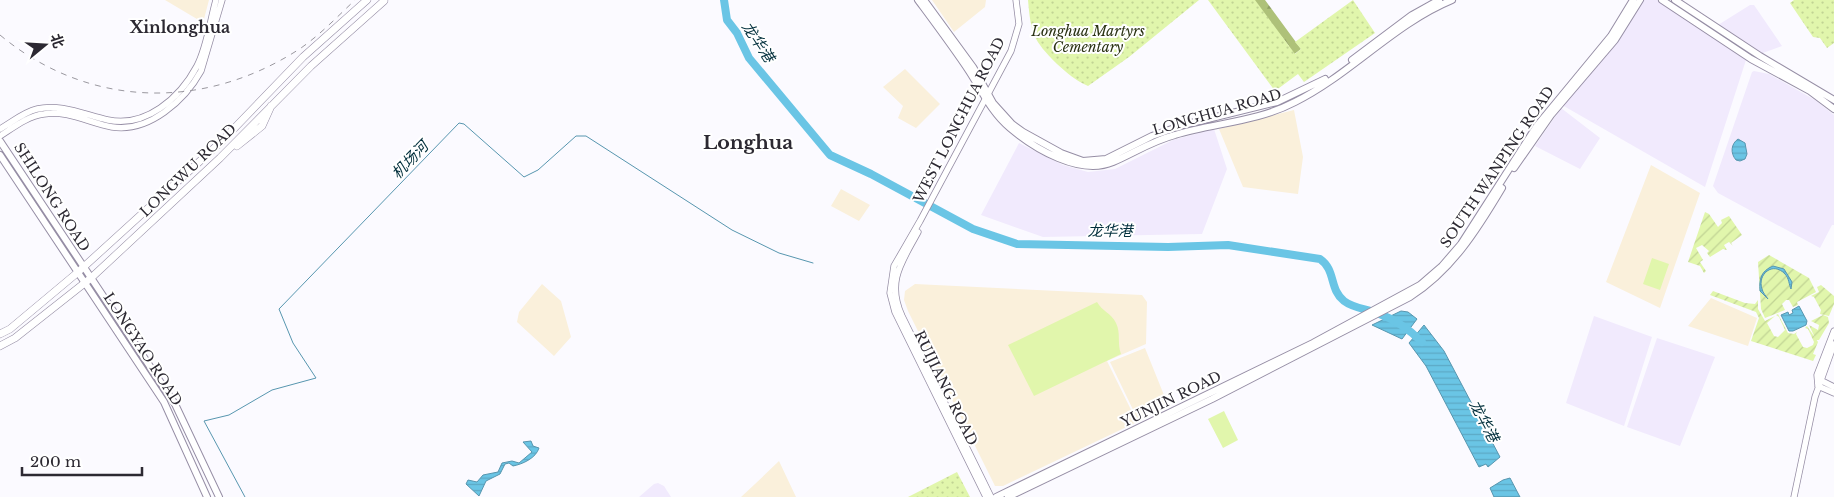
<svg xmlns="http://www.w3.org/2000/svg" width="1834" height="497" font-family="'Libre Baskerville','Noto Sans SC',serif">
<style>
.built{fill:#f1eafd}
.education{fill:#faf0db}
.forest{fill:url(#forest-firs)}
.park{fill:url(#park-dots)}
.garden{fill:url(#garden-furrows)}
.pitch{fill:#e1f6ac}
.water{fill:url(#water-rules);stroke:#5796af}
.lines{fill:none;stroke-linecap:round;stroke-linejoin:round}
.stream{stroke:#5796af;stroke-width:1}
.river{stroke:#6ac5e5;stroke-width:8}
.tertiary-casing{stroke:#968ea5;stroke-width:7}
.secondary-casing{stroke:#968ea5;stroke-width:8}
.primary-casing{stroke:#968ea5;stroke-width:8}
.tertiary{stroke:#fff;stroke-width:5.5}
.secondary{stroke:#fff;stroke-width:6}
.primary{stroke:#fff;stroke-width:7}
.rail{stroke:#9a989f;stroke-width:1;stroke-dasharray:6 6;stroke-linecap:butt}
.labels{text-anchor:middle;stroke-width:4;stroke-linejoin:round;paint-order:stroke}
.park-label{font-size:14px;font-style:italic;fill:#2a3213;stroke:#fff}
.street-label{font-size:14px;fill:#2c2932;stroke:#fff}
.water-label{font-size:15px;font-style:italic;fill:#022f3c;stroke:#fff}
.quarter-label{font-size:16px;font-weight:bold;fill:#2c2932;stroke:#fff}
.district-label{font-size:19px;font-weight:bold;fill:#2c2932;stroke:#fff}
</style>
<defs>
<pattern id="forest-firs" width="22" height="20" patternUnits="userSpaceOnUse" patternTransform="scale(1.25)"><rect width="22" height="20" fill="#aec179"/><path d="M5 1l3.5 6h-7zM16 11l3.5 6h-7z" fill="#8e9d64"/></pattern>
<pattern id="park-dots" width="8" height="8" patternUnits="userSpaceOnUse" patternTransform="scale(1.25)"><rect width="8" height="8" fill="#e1f6ac"/><path d="M2 2h.1M6 6h.1" fill="none" stroke="#c1d394" stroke-width="1.8" stroke-linecap="round"/></pattern>
<pattern id="garden-furrows" width="10" height="10" patternUnits="userSpaceOnUse" patternTransform="scale(1.25)"><rect width="10" height="10" fill="#e1f6ac"/><path d="M-1 1l2-2M0 10L10 0M9 11l2-2" fill="none" stroke="#c1d394"/></pattern>
<pattern id="water-rules" width="6" height="5" patternUnits="userSpaceOnUse" patternTransform="scale(1.25)"><rect width="6" height="5" fill="#6ac5e5"/><path d="M0 2.5h6" fill="none" stroke="#5ca9c5"/></pattern>
</defs>
<rect width="100%" height="100%" fill="#fbfaff"/>
<!-- built -->
<path class="built" d="M1642,0h15l89,60 -41,127 -143,-82z
M1750,5h4l28,41 -22,8 -42,-29z
M1754,71l15,3 46,26 19,15v110h-2l-12,23 -102,-55 -5,-7 39,-114z
M1561,108l39,30 -20,31 -45,-23z
M1214,129l13,40 -25,65 -159,3 -62,-22 38,-72 44,22 25,7 27,-3 58,-29z
M1594,316l58,21 -28,89 -58,-23z
M1657,338l58,19 -35,89 -53,-19z
M658,483l6,3 7,11h-32l15,-13z"/>
<!-- education -->
<path class="education" d="M165,0h44l-5,19 -2,3z
M932,0h54l-1,7 -31,25z
M905,69l35,35 -24,24 -18,-10 5,-12 -20,-19z
M1294,110l9,47 -5,37 -55,-7 -24,-58z
M1651,165l49,28 -40,115 -54,-26z
M841,189l29,16 -11,16 -28,-15z
M542,284l19,17 10,36 -17,19 -37,-34 2,-10z
M915,284l227,11 5,7 -1,42 -39,17 30,61 -134,64h-8l-87,-175 -4,-11 1,-9z
M1711,298l46,20 -9,28 -60,-20z
M1145,348l23,57 -30,15 -28,-58z
M779,461l17,36h-55l14,-13z"/>
<!-- forest -->
<path class="forest" d="M1242,0h23l36,49 -13,10 1,-13 -7,-9 -10,-6z"/>
<!-- park -->
<path class="park" d="M1028,0h171l-70,57 -41,29c-13,-6 -20,-12 -31,-22 -24,-24 -26,-30 -29,-64z
M1208,0h47l40,54 6,-5 -6,-7 58,-42 22,33 -71,49 -6,-8 -23,17z
M1794,0h40v43l-7,5 -7,-10 -7,-1 -23,-34z
M957,472l13,25h-62z"/>
<!-- garden -->
<path class="garden" d="M1705,212l4,2 9,13 4,-4 -1,-3 8,-4 13,19 -11,8 2,3 -4,-4 -5,3 3,5 -4,-1 -13,8 -3,-4 2,-2 -7,-6 -6,3 7,12 -3,2 6,9 -2,2 -4,-7 -12,-4z
M1769,255l40,23 7,14 -19,10 1,3 -5,2 -4,-7h-3l-4,4 3,6 -20,8 -4,-9 -3,-47z
M1821,285l13,11v8l-5,12 -9,-2 1,-4 -7,-13 -3,-1 8,-4 -2,-5z
M1713,291l32,12 10,1 3,-4v9l7,12 10,-5 -8,7 7,13 4,1 7,-7 -6,-13 -3,-2 2,-1 10,19 6,1 3,-2 -1,2 7,13 4,1 6,-3 1,-3 -6,-13 -3,-1 2,-2 11,16 -5,12 3,1 -3,6 -62,-20 8,-23 -3,-6 -46,-17z
M1823,315l5,2 1,6 -10,17h-3l-7,-15 9,5 1,-5 -8,-4z"/>
<!-- pitch -->
<path class="pitch" d="M1652,258l17,6 -9,26 -17,-6z
M1097,302c5,9 14,11 19,21 5,10 1,20 5,31l-87,42 -26,-51z
M1224,411l14,29 -15,8 -15,-29z"/>
<!-- water -->
<path class="water" d="M1738,139l7,4 2,11 -2,5 -5,2 -4,-1c-6,-7 -5,-16 2,-21z
M1773,266l11,3 8,13 -1,7c-2,-4 -2,-11 -6,-15 -12,-13 -28,0 -23,15 1,4 4,7 6,10l-8,-8c-1,-12 1,-20 13,-25z
M1799,306l8,15 -1,4 -13,6h-4l-8,-16 7,-3 1,3 4,-2 -1,-3z
M1401,311l7,1 9,7 -15,20 -30,-14z
M1424,325l20,26 56,106 -12,10 -2,-3 -7,3 -53,-101 -17,-23z
M531,441l2,5 6,2c-3,10 -16,16 -26,18l-4,-3 -4,1 -5,10 -14,7 -7,15 -13,-12 2,-4 9,2 6,-7 15,-3 4,-9 10,-2 7,2 13,-11 -9,-10z
M1510,478l10,19h-26l-4,-9 13,-8z"/>
<g class="lines">
<!-- stream -->
<path class="stream" d="M245,497l-41,-76 25,-6 43,-25 44,-12 -23,-35 -14,-34 180,-186 5,1 60,53 14,-7 38,-34h10l146,94 47,23 34,10"/>
<!-- river -->
<path class="river" d="M724,0l3,20 10,13 12,25 81,97 41,19 102,55 44,15 151,3 60,-2 92,14c16,11 9,30 24,42 9,7 22,8 33,12 17,6 32,16 45,29"/>
<!-- tertiary casing -->
<g class="tertiary-casing">
<path id="tertiary" d="M0,129c12,-7 24,-17 37,-20 23,-6 48,6 71,11 38,8 72,-22 89,-54 10,-19 13,-45 19,-66
M0,136c14,-9 28,-20 44,-22 23,-4 46,9 68,13 37,6 73,-27 89,-56l21,-71
M918,232c-16,30 -32,49 -16,84l89,181
M1818,379l16,8
M1818,386l-1,-11 17,-44
M1818,386l16,7
M986,497l-91,-185 -5,-19 4,-27 26,-45 91,-170 8,-27 -3,-24
M1794,497l21,-100 19,-53"/>
</g>
<!-- secondary casing -->
<g class="secondary-casing">
<path id="secondary" d="M918,0c17,23 35,47 51,71 13,20 22,41 41,57 25,21 70,48 103,34 21,-9 39,-21 62,-27 39,-12 82,-13 120,-33 56,-28 99,-78 157,-102
M924,0l49,67 20,36 19,21 11,8 38,21 22,8 23,-2 46,-23 31,-11 94,-23 48,-23
M1662,0l89,59 59,32 24,18
M1675,0l85,56 74,44
M1352,60l60,-45 27,-15
M0,141l175,263 44,93
M0,155l164,247 43,95
M1514,168l37,-53 64,-75 25,-40
M996,497l317,-154 107,-58 22,-19 19,-22 75,-117 75,-91 22,-36
M1008,497l204,-98 198,-102c42,-27 67,-67 92,-109"/>
</g>
<!-- primary casing -->
<g class="primary-casing">
<path id="primary" d="M237,146l25,-20 9,-20
M0,334l10,-5 67,-56 145,-132 81,-84 64,-57
M0,346l15,-8 76,-60 129,-120 91,-92 73,-65"/>
</g>
<!-- tertiary -->
<use href="#tertiary" class="tertiary"/>
<!-- secondary -->
<use href="#secondary" class="secondary"/>
<!-- primary -->
<use href="#primary" class="primary"/>
<!-- rail -->
<path class="rail" d="M0,35c89,74 205,76 301,13 20,-14 37,-32 54,-48"/>
</g>
<g class="labels">
<!-- park labels -->
<g class="park-label">
<text x="1088" y="36">Longhua Martyrs<tspan x="1088" dy="16">Cementary</tspan></text>
</g>
<!-- street labels -->
<g class="street-label">
<text transform="translate(1217 112) rotate(-16)" y="5">LONGHUA ROAD</text>
<text transform="translate(959 120) rotate(-63)" y="5">WEST LONGHUA ROAD</text>
<text transform="translate(1497 167) rotate(-56)" y="5">SOUTH WANPING ROAD</text>
<text transform="translate(188 170) rotate(-44)" y="5">LONGWU ROAD</text>
<text transform="translate(52 197) rotate(57)" y="5">SHILONG ROAD</text>
<text transform="translate(143 349) rotate(57)" y="5">LONGYAO ROAD</text>
<text transform="translate(946 388) rotate(64)" y="5">RUIJIANG ROAD</text>
<text transform="translate(1171 399) rotate(-26)" y="5">YUNJIN ROAD</text>
</g>
<!-- water labels -->
<g class="water-label">
<text transform="translate(758 42) rotate(56)" y="5">龙华港</text>
<text transform="translate(410 160) rotate(-46)" y="5">机场河</text>
<text x="1110" y="236">龙华港</text>
<text transform="translate(1484 421) rotate(62)" y="5">龙华港</text>
</g>
<!-- quarter labels -->
<g class="quarter-label">
<text x="180" y="33">Xinlonghua</text>
</g>
<!-- district labels -->
<g class="district-label">
<text x="748" y="149">Longhua</text>
</g>
</g>
<!-- north arrow -->
<g transform="translate(45 45) rotate(72)" stroke="#ffffff" stroke-width="4" paint-order="stroke">
<path d="M0-4L9 19L0 12L-9 19Z" fill="#2c2932"/>
<text y="-8" font-size="14" font-weight="bold" text-anchor="middle" fill="#2c2932">北</text>
</g>
<!-- scale -->
<path d="M22 467v8h120v-8" fill="none" stroke="#2c2932" stroke-width="2.5"/>
<text x="30" y="467" font-size="15" fill="#2c2932" stroke="#ffffff" stroke-width="4" paint-order="stroke">200 m</text>
</svg>
